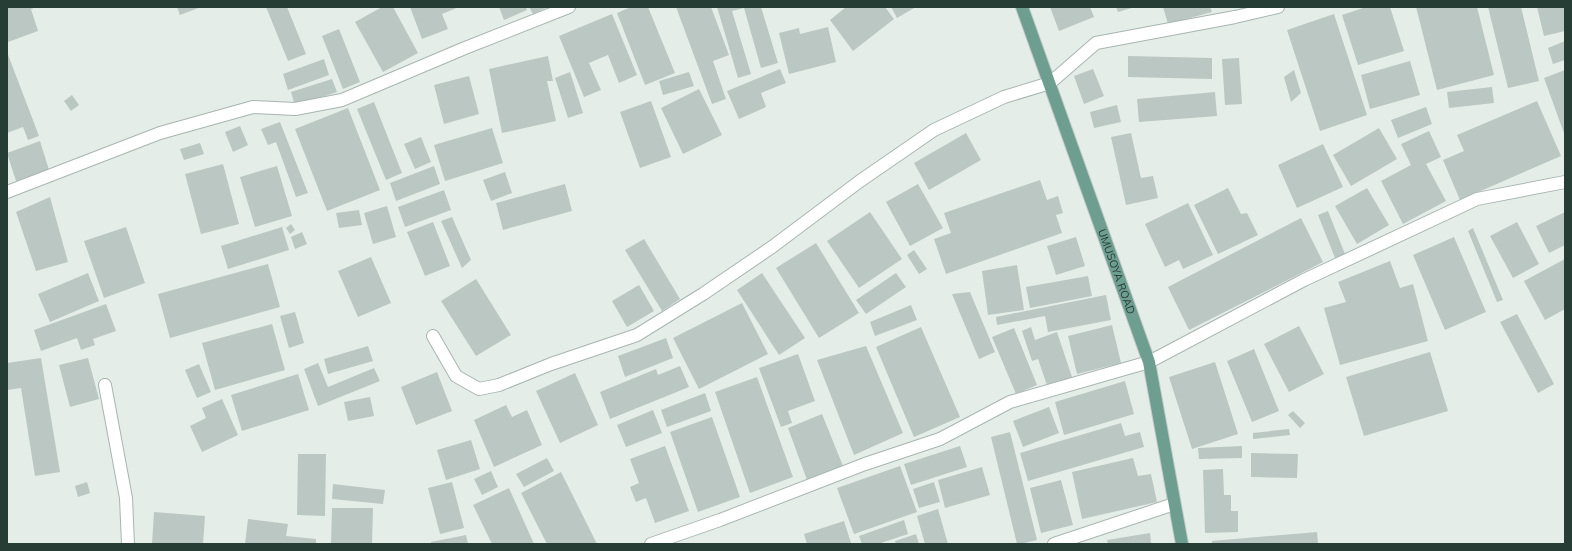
<svg xmlns="http://www.w3.org/2000/svg" width="1572" height="551" font-family="Mulish,sans-serif">
<style>
.building{fill:#bbc7c2}
.lines{fill:none;stroke-linecap:round;stroke-linejoin:round}
.minor-casing{stroke:#a8b5b0;stroke-width:14}
.major-casing{stroke:#c2c9c7;stroke-width:14}
.minor{stroke:#fff;stroke-width:12}
.major{stroke:#6e9e90;stroke-width:12}
.labels{text-anchor:middle;stroke-width:3;stroke-linejoin:round;paint-order:stroke}
.street-label{font-size:11px;fill:#263d36;stroke:#f6faf7}
</style>
<rect width="100%" height="100%" fill="#e5ede9"/>
<!-- building -->
<path class="building" d="M7,7h30l-6,2 7,22 -30,11z
M177,7h24l-21,8z
M266,7h21l19,47 -18,7z
M382,7h11l25,46 -35,19 -28,-50z
M410,7h49l-17,7 6,15 -26,10z
M499,7h27l1,3 -23,10z
M529,7h19l-15,7z
M631,7h17l27,66 -30,12 -28,-72z
M676,7h35l18,48 -16,6 13,38 -14,5z
M717,7h44l17,56 -17,5 -17,-60 -12,3 19,63 -13,4z
M846,7h39l9,12 -41,32 -23,-31z
M891,7h25l-19,11z
M1050,7h40l4,10 -35,14z
M1116,7h19l-17,5z
M1163,7h47l2,5 -44,12z
M1366,7h24l14,44 -46,14 -16,-50z
M1416,7h61l17,68 -57,15z
M1488,7h33l18,74 -31,7z
M1537,7h28v24l-21,5z
M612,14l25,61 -18,8 -11,-28 -19,8 12,27 -17,7 -25,-61z
M1334,14l33,101 -47,16 -33,-101z
M828,27l8,35 -47,12 -10,-41 20,-5 1,6z
M339,29l21,53 -17,7 -21,-53z
M1565,41v19l-12,4 -5,-16z
M7,52l32,84 -11,4 -5,-13 -16,6z
M548,56l5,25h-6l9,40 -54,12 -13,-64z
M1128,56l84,2v21l-84,-2z
M1239,58l3,46 -17,1 -3,-46z
M324,59l5,16 -41,15 -5,-16z
M1410,61l10,34 -50,14 -9,-34z
M780,69l6,14 -25,10 5,14 -27,12 -12,-28z
M1093,69l11,27 -20,8 -10,-28z
M1294,70l7,23 -10,9 -7,-25z
M1565,70v66l-21,-58z
M570,72l13,41 -15,5 -13,-40z
M689,72l5,14 -31,9 -4,-14z
M469,76l10,38 -35,10 -10,-39z
M332,79l5,13 -42,14 -4,-14z
M1492,87l2,16 -45,5 -2,-16z
M699,89l23,46 -39,19 -22,-46z
M1215,92l2,24 -78,6 -2,-23z
M72,95l7,10 -8,6 -7,-10z
M651,101l20,56 -31,11 -20,-56z
M1537,101l24,55 -101,44 -17,-40 21,-9 -7,-16z
M374,102l28,71 -16,7 -29,-71z
M1117,105l4,17 -27,6 -4,-16z
M1426,107l6,17 -34,14 -7,-18z
M348,108l32,82 -53,21 -32,-82z
M280,122l28,71 -12,4 -20,-55 -8,3 -7,-16z
M240,126l8,19 -15,7 -8,-20z
M492,128l11,35 -58,18 -11,-36z
M1379,128l18,31 -46,27 -18,-31z
M1429,131l12,26 -15,7 20,37 -43,23 -22,-43 30,-16 -10,-21z
M966,133l15,27 -52,30 -15,-27z
M1131,133l10,45 12,-2 5,22 -32,7 -15,-68z
M421,137l10,25 -16,7 -11,-25z
M40,141l9,29 -33,11 -9,-28z
M200,143l4,11 -20,6 -4,-11z
M1323,144l20,43 -46,21 -19,-43z
M223,164l16,60 -38,10 -16,-60z
M277,166l15,50 -37,11 -15,-50z
M434,166l6,18 -44,17 -6,-18z
M505,172l7,21 -21,8 -8,-21z
M1040,180l7,20 11,-4 5,17 -7,2 6,18 -116,41 -12,-35 17,-6 -7,-20z
M565,184l7,27 -69,19 -7,-27z
M918,184l25,44 -33,18 -24,-44z
M1228,188l13,26 6,-1 11,22 -40,19 -24,-49z
M1367,188l22,37 -32,19 -22,-38z
M444,190l7,20 -46,17 -7,-20z
M50,197l18,65 -32,9 -20,-59z
M1188,203l25,52 -30,14 -4,-9 -14,7 -20,-43z
M387,206l9,31 -23,7 -9,-31z
M359,210l3,15 -23,3 -3,-15z
M1328,211l17,43 -10,4 -17,-43z
M870,212l32,47 -43,29 -32,-47z
M1565,212v33l-16,8 -13,-27z
M452,217l19,43 -9,8 -21,-47z
M1301,218l22,44 -134,68 -21,-43z
M433,222l17,44 -25,10 -18,-44z
M1517,222l22,42 -26,14 -23,-42z
M291,224l4,6 -5,4 -4,-6z
M126,227l19,56 -41,15 -20,-57z
M282,227l7,23 -61,19 -7,-23z
M1473,228l30,72 -6,2 -29,-71z
M302,232l5,12 -12,5 -4,-12z
M1076,237l9,29 -29,9 -9,-29z
M1454,237l32,75 -41,18 -32,-75z
M644,239l36,60 -18,12 -37,-61z
M816,243l43,70 -40,25 -43,-70z
M914,250l13,19 -8,5 -12,-19z
M371,257l20,46 -33,14 -20,-46z
M1565,259v50l-20,11 -21,-39z
M1390,261l10,27 13,-4 15,57 -88,24 -16,-57 22,-6 -8,-20z
M268,264l12,43 -110,31 -12,-44z
M1017,265l7,45 -36,5 -6,-44z
M88,273l11,28 -49,21 -12,-28z
M762,273l43,65 -26,17 -42,-65z
M896,273l10,14 -40,27 -10,-14z
M1088,276l4,20 -62,12 -4,-21z
M476,279l35,56 -35,21 -35,-55z
M639,285l15,26 -27,16 -15,-26z
M970,292l25,60 -16,7 -27,-65z
M1106,295l5,25 -63,12 -3,-16 -48,9 -1,-8z
M742,303l26,51 -69,35 -26,-51z
M106,304l10,27 -23,8 2,6 -14,5 -4,-12 -36,13 -7,-21z
M911,305l6,15 -42,16 -5,-14z
M295,312l9,31 -15,5 -9,-32z
M1517,314l37,70 -16,9 -38,-71z
M272,324l13,46 -70,20 -13,-47z
M1112,325l9,38 -44,11 -9,-38z
M1299,326l25,48 -35,18 -25,-48z
M921,327l39,90 -46,20 -38,-90z
M1031,327l4,13 22,-8 16,48 -25,8 -10,-29 -6,2 -10,-30z
M1014,328l23,57 -21,9 -24,-57z
M666,338l7,20 -48,19 -7,-21z
M368,346l5,15 -45,13 -4,-15z
M866,346l37,87 -49,22 -37,-95z
M1254,349l25,62 -27,11 -25,-61z
M1430,352l18,59 -84,25 -18,-59z
M798,354l17,47 -27,10 4,12 -11,4 -22,-59z
M41,358l19,114 -25,4 -14,-88 -14,2v-27z
M88,358l11,41 -29,8 -11,-42z
M1215,362l23,72 -46,15 -23,-72z
M318,363l10,24 46,-19 6,13 -62,25 -14,-37z
M199,364l12,28 -14,6 -12,-28z
M680,366l9,21 -79,32 -10,-27 56,-23 2,6z
M437,372l15,39 -36,14 -15,-38z
M575,373l23,52 -38,18 -24,-52z
M298,374l11,36 -67,21 -11,-36z
M757,377l36,100 -43,16 -35,-101z
M1125,381l9,33 -70,21 -9,-33z
M705,393l6,18 -44,16 -6,-17z
M370,397l4,19 -26,5 -4,-19z
M222,399l16,36 -36,17 -12,-26 16,-8 -4,-10z
M506,405l6,12 15,-7 15,35 -48,22 -20,-47z
M1049,407l10,26 -36,14 -10,-26z
M653,410l9,23 -36,14 -9,-22z
M1293,411l12,12 -5,5 -12,-13z
M822,414l21,52 -36,14 -19,-52z
M712,417l28,80 -42,15 -28,-80z
M1121,423l4,13 15,-4 4,15 -116,34 -8,-28z
M1289,429l1,6 -37,4v-6z
M1010,432l27,108 -17,4h-3l-26,-107z
M471,440l9,29 -34,11 -9,-30z
M665,446l24,65 -34,12 -9,-25 -10,4 -6,-15 9,-4 -9,-24z
M960,446l7,21 -56,18 -7,-21z
M1242,446v12l-43,1 -1,-11z
M1251,453l47,1 -1,24 -46,-1z
M298,454h28l-1,62 -28,-1z
M547,458l7,13 -30,16 -8,-13z
M1133,458l5,18 13,-2 6,28 -75,17 -10,-47z
M900,466l17,46 -63,22 -17,-46z
M982,467l8,28 -45,13 -7,-28z
M1223,469l1,26h7v16h7v21l-33,1 -2,-63z
M491,471l7,16 -16,8 -8,-16z
M561,472l36,72h-50l-26,-51z
M1061,480l12,45 -32,8 -11,-45z
M87,482l3,11 -12,4 -3,-11z
M452,482l12,46 -24,6 -12,-46z
M934,482l6,20 -21,6 -6,-19z
M333,484l52,6 -2,14 -51,-5z
M509,488l25,56h-42l-19,-39z
M332,508h41l-1,36h-41z
M938,509l10,35h-23l-8,-28z
M154,512l51,4 -2,28h-51z
M248,519l40,5 -2,12 30,3v5h-71z
M904,520l4,14 -30,10h-16l-3,-8z
M844,521l7,22 -4,1h-40l-3,-10z
M1317,532l1,12h-106v-3z
M1150,533l1,10 -43,1 -1,-4z
M916,534l3,10h-23l-1,-3z
M466,535l2,9h-37v-2z"/>
<g class="lines">
<!-- minor casing -->
<g class="minor-casing">
<path id="minor" d="M7,192l153,-59 93,-26 42,2 47,-9 123,-52 104,-41
M433,336l23,40 23,13 20,-4 52,-21 86,-29 66,-41 69,-47 88,-66 74,-51 70,-33 46,-14 46,-40 139,-26 43,-10
M105,385l21,113 2,46
M651,544l69,-24 145,-56 75,-25 70,-37 139,-40 155,-82 173,-81 88,-17
M1054,544l120,-40"/>
</g>
<!-- major casing -->
<g class="major-casing">
<g id="major">
<path id="s1" d="M1022,7l127,355 33,182"/>
</g>
</g>
<!-- minor -->
<use href="#minor" class="minor"/>
<!-- major -->
<use href="#major" class="major"/>
</g>
<g class="labels">
<!-- street labels -->
<g class="street-label">
<text dy="4" stroke="none"><textPath href="#s1" startOffset="281">UMUSOYA ROAD</textPath></text>
</g>
</g>
<!-- border -->
<rect width="1572" height="551" fill="none" stroke="#263d36" stroke-width="16"/>
</svg>
